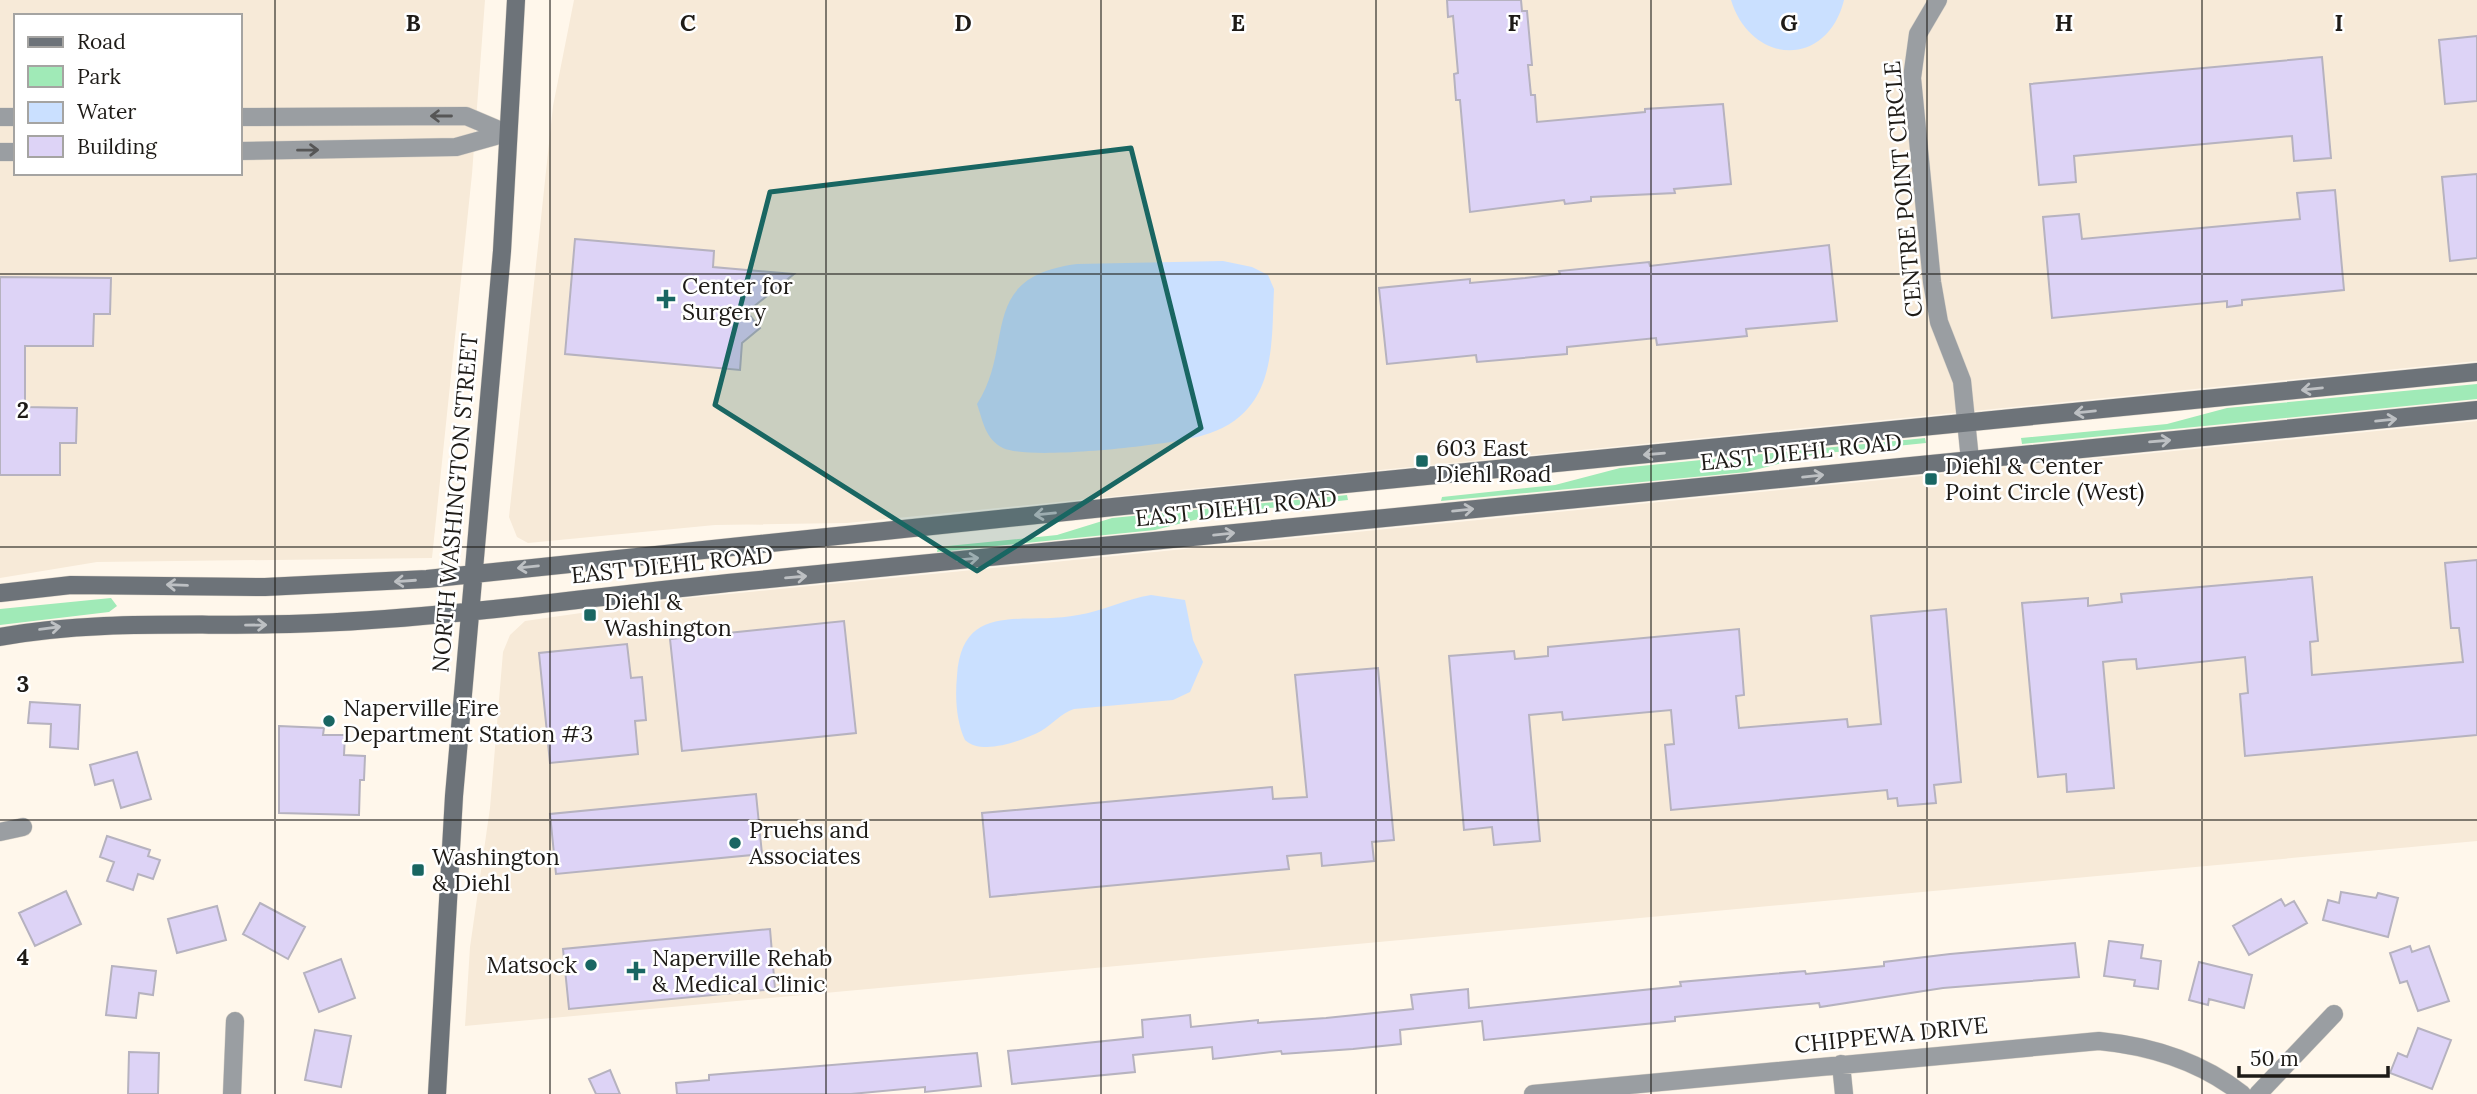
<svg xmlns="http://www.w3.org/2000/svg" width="2477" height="1094" font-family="Lora,serif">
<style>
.built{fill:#f7ead8;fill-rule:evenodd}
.green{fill:#a0eab7}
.water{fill:#cae0ff}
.building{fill:#ddd3f6;stroke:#b6b2bf;stroke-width:2}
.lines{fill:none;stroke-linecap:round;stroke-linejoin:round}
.street-casing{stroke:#dbd4c9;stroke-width:19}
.secondary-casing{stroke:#dbd4c9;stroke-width:19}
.street{stroke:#9a9ea2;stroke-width:18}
.secondary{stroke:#6d7379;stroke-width:18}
.oneway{stroke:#565656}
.oneway2{stroke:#bdc0c3}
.marked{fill:#196662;fill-opacity:0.2;stroke:#196662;stroke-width:5;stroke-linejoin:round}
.grid{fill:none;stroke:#1e1b17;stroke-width:2;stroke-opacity:0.55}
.poi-dot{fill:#196662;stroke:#fff;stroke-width:2.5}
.labels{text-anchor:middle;stroke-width:5;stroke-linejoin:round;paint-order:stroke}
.street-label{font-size:23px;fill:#1e1b17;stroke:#fff}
.poi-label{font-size:23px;fill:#1e1b17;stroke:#fff;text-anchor:start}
.grid-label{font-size:23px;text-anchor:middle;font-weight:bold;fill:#1e1b17;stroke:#fff;stroke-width:5;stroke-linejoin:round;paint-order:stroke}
</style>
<rect width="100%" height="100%" fill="#fff7eb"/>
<!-- built -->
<path class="built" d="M0,0h485l-13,174 -40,384 -335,4 -97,16zM16,16h224v157h-224z
M574,0h1903v361l-1630,162 -132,2 -187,18 -11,-6 -8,-20 44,-411z
M2477,421v420l-2012,185 5,-79 20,-139 13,-156 7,-17 15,-14 154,-22z"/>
<!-- green -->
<path class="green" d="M2477,384v15l-455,45 -1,-6 146,-14 60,-16z
M1925,438l1,5 -109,11 -70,18 -306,29 1,-4 113,-12 65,-17z
M1347,495l1,5 -127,13 -66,17 -218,22 1,-5 119,-12 55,-17z
M111,598l6,8 -8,6 -109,13v-16z"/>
<!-- water -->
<path class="water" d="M1731,0h113c-17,69 -93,65 -113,0z
M1223,261l29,6 16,8 6,14c-2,38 1,88 -25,118 -11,14 -28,23 -45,28 -31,10 -175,26 -201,13 -18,-9 -20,-27 -26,-44 39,-60 -1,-127 100,-140z
M1151,595l34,5 8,40 10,22 -13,30 -17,8 -99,9c-14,5 -21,15 -33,22 -19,10 -59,25 -76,9 -9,-19 -10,-44 -8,-64 5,-77 68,-50 121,-61 25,-4 48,-16 73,-20z"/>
<!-- building -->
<path class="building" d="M1447,0h74l1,11h5l5,54h-4l3,30h4l2,27 108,-10v-3l78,-5 8,80 -57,5 1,4 -84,4v4l-26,3 -1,-4 -94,12 -10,-112h-4l-2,-26 4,-1 -5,-57 -5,1z
M2477,36v65l-32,3 -6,-64z
M2322,57l9,101 -37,3 -2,-25 -120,11 -98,9 2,26 -37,3 -9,-101z
M2477,174v84l-27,3 -8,-84z
M2335,190l9,100 -102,10v5l-15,2v-6l-175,17 -9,-101 36,-3 3,25 119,-11 99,-9 -3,-26z
M575,239l139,12 -1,16 81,7 -47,38 13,16 -18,15 -2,27 -175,-16z
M1829,245l8,76 -91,8 1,7 -90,9 -1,-7 -89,9v7l-90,8 -1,-7 -89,9 -8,-76 91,-9v4l55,-5 35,-4 -1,-3 90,-9 1,4z
M0,277l111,1 -1,36h-16l-1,32h-68v61l52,1 -1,35h-16v32h-60z
M2477,560v175l-232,21 -5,-62 8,-1 -3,-36 -108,12 -1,-10 -16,1 -17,2 11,126 -47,4 -1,-18 -28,3 -16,-174 66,-5v8l34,-4 -1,-8 191,-17 6,64 -8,1 2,33 151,-13 -4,-34h-8l-6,-65z
M1946,609l15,173 -27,3 2,18 -38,3 -1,-8 -9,1 -1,-9 -216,20 -6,-65 9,-1 -3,-34 -108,10 -1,-8 -33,3 11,126 -46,4 -2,-18 -28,3 -15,-174 65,-5 1,8 33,-3v-9l191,-18 5,66 -8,1 3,32 108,-9 1,8 33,-3 -10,-108z
M844,621l12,112 -174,18 -12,-112z
M627,644l4,34 11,-1 4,43 -11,1 3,33 -88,9 -11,-110z
M1378,668l16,172 -22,2 2,19 -52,5 -1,-13 -34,3 2,13 -299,28 -8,-84 290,-26 1,12 34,-2 -12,-122z
M30,702l50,3 -2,44 -28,-2 1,-23 -23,-1z
M279,726l45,2 -1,7h22l-1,20 21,1 -1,24h-4l-1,35 -80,-2z
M137,752l14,47 -30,9 -8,-28 -18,5 -5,-20z
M756,794l6,60 -206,20 -6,-60z
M107,836l43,14 -2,6 12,4 -7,19 -15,-5 -5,16 -26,-9 7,-19 -14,-5z
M66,891l15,33 -46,22 -16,-33z
M2341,892l35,6 2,-5 20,5 -10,39 -65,-17 5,-20 11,3z
M2281,899l4,7 9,-5 13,22 -58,32 -16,-29z
M260,903l45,24 -17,32 -45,-25z
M217,906l9,34 -49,13 -9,-34z
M770,929l5,60 -206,20 -6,-60z
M2109,941l34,4 -2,13 20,3 -3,28 -24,-3 1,-6 -31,-4z
M2075,943l4,34 -136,11 -123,19 -1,-4 -144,14v4l-191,19 -2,-19 -82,9 1,14 -48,5 -71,5 -1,-3 -68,8 -1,-12 -79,8 2,17 -123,12 -4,-33 135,-14 -1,-17 48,-5 1,12 67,-7v3l68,-5 87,-9 -2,-14 57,-6 1,19 212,-22 -1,-4 125,-11 1,3 78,-8v-4l66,-8z
M2410,946l2,6 17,-6 20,55 -31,10 -11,-30 -7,2 -10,-30z
M341,959l14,39 -36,14 -15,-39z
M2199,962l53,13 -8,33 -35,-9 -1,6 -19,-5z
M112,966l44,5 -3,24 -14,-2 -3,25 -30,-3z
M2418,1028l33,12 -19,49 -42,-16 8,-20 9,4z
M315,1030l36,6 -10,51 -36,-7z
M129,1052l30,1 -1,41h-30z
M977,1053l4,33 -56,6v-5l-74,7h-174l-1,-11 33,-3v-5z
M610,1070l10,24h-24l-7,-15z"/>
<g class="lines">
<!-- street casing -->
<g class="street-casing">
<path id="street" d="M1938,0l-20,34 -6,44 20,204 7,40 23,59 8,79
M0,117h16
M240,117l226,-1 40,17
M240,151l216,-4 50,-14
M0,152h16
M0,832l23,-5
M1841,1064l3,30
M232,1094l3,-73
M1533,1094l566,-53c52,5 101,20 143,53
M2258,1094l76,-80"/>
</g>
<!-- secondary casing -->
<g class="secondary-casing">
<path id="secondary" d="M0,593l71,-8 194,2 162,-8 686,-72 1364,-135
M0,637c105,-19 211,-9 317,-14 138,-6 274,-26 411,-40l1749,-173
M437,1094l17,-298 48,-545 14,-251"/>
</g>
<!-- street -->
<use href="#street" class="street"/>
<!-- secondary -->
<use href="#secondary" class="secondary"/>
</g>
<!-- one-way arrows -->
<defs><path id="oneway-shaft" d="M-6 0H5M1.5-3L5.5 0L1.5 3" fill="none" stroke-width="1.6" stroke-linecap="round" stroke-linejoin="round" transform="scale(1.75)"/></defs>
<g class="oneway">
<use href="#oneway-shaft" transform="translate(441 116) rotate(180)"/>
<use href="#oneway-shaft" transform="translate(308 150) rotate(-1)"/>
</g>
<g class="oneway2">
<use href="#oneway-shaft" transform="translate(2312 389) rotate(174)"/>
<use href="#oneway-shaft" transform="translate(2085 412) rotate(174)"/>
<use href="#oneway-shaft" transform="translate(2386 420) rotate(-6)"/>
<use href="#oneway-shaft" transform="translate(2160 441) rotate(-5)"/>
<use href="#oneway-shaft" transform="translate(1654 454) rotate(175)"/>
<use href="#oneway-shaft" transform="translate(1813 476) rotate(-6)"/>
<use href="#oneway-shaft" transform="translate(1463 510) rotate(-6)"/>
<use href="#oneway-shaft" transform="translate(1045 514) rotate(174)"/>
<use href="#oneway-shaft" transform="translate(1224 534) rotate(-6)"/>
<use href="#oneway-shaft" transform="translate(968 559) rotate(-6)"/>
<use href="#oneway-shaft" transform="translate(528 567) rotate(174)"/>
<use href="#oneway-shaft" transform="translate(796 577) rotate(-5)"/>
<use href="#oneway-shaft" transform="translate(405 581) rotate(176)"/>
<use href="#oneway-shaft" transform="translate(177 585) rotate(-178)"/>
<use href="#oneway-shaft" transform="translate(256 625) rotate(-1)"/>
<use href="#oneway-shaft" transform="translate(50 628) rotate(-8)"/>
</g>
<!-- marked area -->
<path class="marked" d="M1131,148l70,280 -224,143 -262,-166 55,-213z"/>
<!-- grid -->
<path class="grid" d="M275,0v1094M550,0v1094M826,0v1094M1101,0v1094M1376,0v1094M1651,0v1094M1927,0v1094M2202,0v1094M0,274h2477M0,547h2477M0,820h2477"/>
<!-- markers -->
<g class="poi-dot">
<path d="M662.5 288.5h7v7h7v7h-7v7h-7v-7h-7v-7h7z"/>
<rect x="1415" y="454" width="14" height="14" rx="3.5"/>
<rect x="1924" y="472" width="14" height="14" rx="3.5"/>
<rect x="583" y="608" width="14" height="14" rx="3.5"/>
<circle cx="329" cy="721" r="7"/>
<circle cx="735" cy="843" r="7"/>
<rect x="411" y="863" width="14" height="14" rx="3.5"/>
<circle cx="591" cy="965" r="7"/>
<path d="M632.5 960.5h7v7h7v7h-7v7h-7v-7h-7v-7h7z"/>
</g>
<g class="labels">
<!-- street labels -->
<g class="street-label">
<text transform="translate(1903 189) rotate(-95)" y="8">CENTRE POINT CIRCLE</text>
<text transform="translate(1801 452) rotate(-6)" y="8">EAST DIEHL ROAD</text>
<text transform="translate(455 503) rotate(-85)" y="8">NORTH WASHINGTON STREET</text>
<text transform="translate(1236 508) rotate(-6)" y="8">EAST DIEHL ROAD</text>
<text transform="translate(672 565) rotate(-6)" y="8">EAST DIEHL ROAD</text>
<text transform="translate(1891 1035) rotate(-6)" y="8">CHIPPEWA DRIVE</text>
</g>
<!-- poi labels -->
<g class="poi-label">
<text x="682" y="294">Center for<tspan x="682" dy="26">Surgery</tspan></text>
<text x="1436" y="456">603 East<tspan x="1436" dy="26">Diehl Road</tspan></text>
<text x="1945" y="474">Diehl &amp; Center<tspan x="1945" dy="26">Point Circle (West)</tspan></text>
<text x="604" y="610">Diehl &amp;<tspan x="604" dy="26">Washington</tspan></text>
<text x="343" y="716">Naperville Fire<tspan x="343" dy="26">Department Station #3</tspan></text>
<text x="749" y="838">Pruehs and<tspan x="749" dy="26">Associates</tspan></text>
<text x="432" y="865">Washington<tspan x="432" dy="26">&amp; Diehl</tspan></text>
<text x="652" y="966">Naperville Rehab<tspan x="652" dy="26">&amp; Medical Clinic</tspan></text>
<text x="577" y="973" text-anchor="end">Matsock</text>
</g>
</g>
<g class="grid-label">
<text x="413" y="31">B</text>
<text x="688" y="31">C</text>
<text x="963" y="31">D</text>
<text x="1238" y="31">E</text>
<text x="1514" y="31">F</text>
<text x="1789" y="31">G</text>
<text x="2064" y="31">H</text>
<text x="2339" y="31">I</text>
<text x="23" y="418">2</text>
<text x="23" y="692">3</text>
<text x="23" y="965">4</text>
</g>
<!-- legend -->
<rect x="14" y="14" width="228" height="161" fill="#ffffff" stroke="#a5a4a2" stroke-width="2"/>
<rect x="28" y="37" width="35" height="10" fill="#6d7379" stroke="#a5a4a2" stroke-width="2"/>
<text x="77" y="49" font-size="21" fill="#1e1b17">Road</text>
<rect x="28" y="66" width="35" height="21" fill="#a0eab7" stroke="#a5a4a2" stroke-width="2"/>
<text x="77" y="84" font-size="21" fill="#1e1b17">Park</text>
<rect x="28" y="102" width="35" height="21" fill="#cae0ff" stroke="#a5a4a2" stroke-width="2"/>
<text x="77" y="119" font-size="21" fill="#1e1b17">Water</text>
<rect x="28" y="136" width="35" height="21" fill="#ddd3f6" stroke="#a5a4a2" stroke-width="2"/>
<text x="77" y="154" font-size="21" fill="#1e1b17">Building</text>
<!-- scale -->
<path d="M2239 1066v10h149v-10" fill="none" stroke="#1e1b17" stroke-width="3.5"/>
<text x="2250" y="1066" font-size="21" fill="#1e1b17" stroke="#ffffff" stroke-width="5" paint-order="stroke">50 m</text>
</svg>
